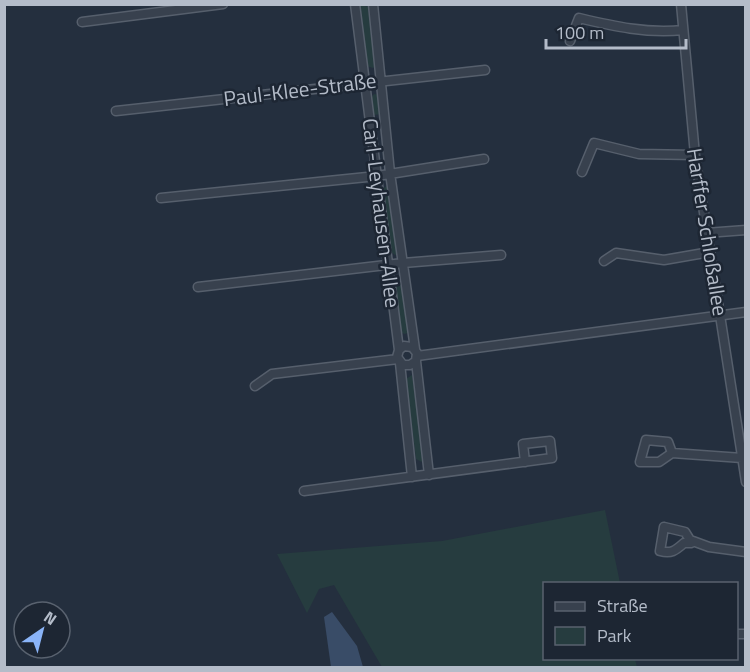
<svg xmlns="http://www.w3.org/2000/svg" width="750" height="672" font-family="'Titillium Web',sans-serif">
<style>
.green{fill:#263c3f}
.water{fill:#394c67}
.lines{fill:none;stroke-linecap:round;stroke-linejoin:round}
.minor-casing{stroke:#565f6c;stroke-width:11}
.minor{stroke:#38414e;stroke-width:8}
.labels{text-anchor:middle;stroke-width:5;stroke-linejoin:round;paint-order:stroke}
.street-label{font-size:21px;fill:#b4bcc9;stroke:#1d2633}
</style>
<rect width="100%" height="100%" fill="#242f3e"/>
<!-- green -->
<path class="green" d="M362,5l6,2 8,59 -3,2 -6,-2 -8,-60z
M374,94l5,1 4,19 -10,1 -2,-17z
M387,186l3,1 8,67 -3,1 -5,-4 -8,-62z
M398,279l5,2 6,51 -4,2 -6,-2 -6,-49z
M412,375l13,85 -3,2 -6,-3 -10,-80z
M605,510l15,73 -76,1v74l91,1 2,8h-255l-48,-82 -15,4 -12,24 -30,-59 165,-13z"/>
<!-- water -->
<path class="water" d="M332,612l25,34 6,21h-32l-7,-50z"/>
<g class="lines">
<!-- minor casing -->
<g class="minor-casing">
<path id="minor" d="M355,4l44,346 -2,7 6,8h7l6,-4 1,-8 -5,-6 -8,-1 -5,4
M373,4l17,169 25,176
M681,4l14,151 51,327
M82,22l141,-18
M570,41l9,-23c34,8 68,16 104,12
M116,111l369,-41
M582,172l12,-29 45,11 56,1
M161,198l216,-22 107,-17
M706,233l40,-3
M604,261l12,-8 48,7 46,-8
M198,287l205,-24 98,-8
M417,356l329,-44
M416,361l13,114
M400,363l12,114
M255,386l17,-12 126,-15
M672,453l-13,9h-19l6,-22 22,2 4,11 70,5
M304,491l248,-33 -2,-17 -27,3 2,18
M690,540l1,3h-7c-9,8 -13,11 -24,8l4,-24 21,5 5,8 19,7 37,5
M736,634h10"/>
</g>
<!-- minor -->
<use href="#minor" class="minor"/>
</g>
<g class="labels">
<!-- street labels -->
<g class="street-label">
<text transform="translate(300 90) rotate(-7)" y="7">Paul-Klee-Straße</text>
<text transform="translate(381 213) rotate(83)" y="7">Carl-Leyhausen-Allee</text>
<text transform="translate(707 232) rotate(81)" y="7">Harffer Schloßallee</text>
</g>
</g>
<!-- border -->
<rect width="750" height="672" fill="none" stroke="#b4bcc9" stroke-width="12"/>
<!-- legend -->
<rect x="543" y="582" width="195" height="78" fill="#1d2633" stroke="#59626f" stroke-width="1.5"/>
<rect x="555" y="602" width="30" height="9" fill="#38414e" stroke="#59626f" stroke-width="1.5"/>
<text x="597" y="612" font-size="18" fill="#b4bcc9">Straße</text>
<rect x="555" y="627" width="30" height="18" fill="#263c3f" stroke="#59626f" stroke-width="1.5"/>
<text x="597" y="642" font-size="18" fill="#b4bcc9">Park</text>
<!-- north arrow -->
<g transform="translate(42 630) rotate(35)"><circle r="28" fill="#1d2633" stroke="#59626f" stroke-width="1.5"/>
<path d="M0-4.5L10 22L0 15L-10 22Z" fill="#8ab4f8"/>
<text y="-9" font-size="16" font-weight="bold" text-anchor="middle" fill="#b4bcc9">N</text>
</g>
<!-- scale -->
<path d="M546 39v9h140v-9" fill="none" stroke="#b4bcc9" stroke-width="3"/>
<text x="555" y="39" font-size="18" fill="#b4bcc9" stroke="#1d2633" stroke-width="4.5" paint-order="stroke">100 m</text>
</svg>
